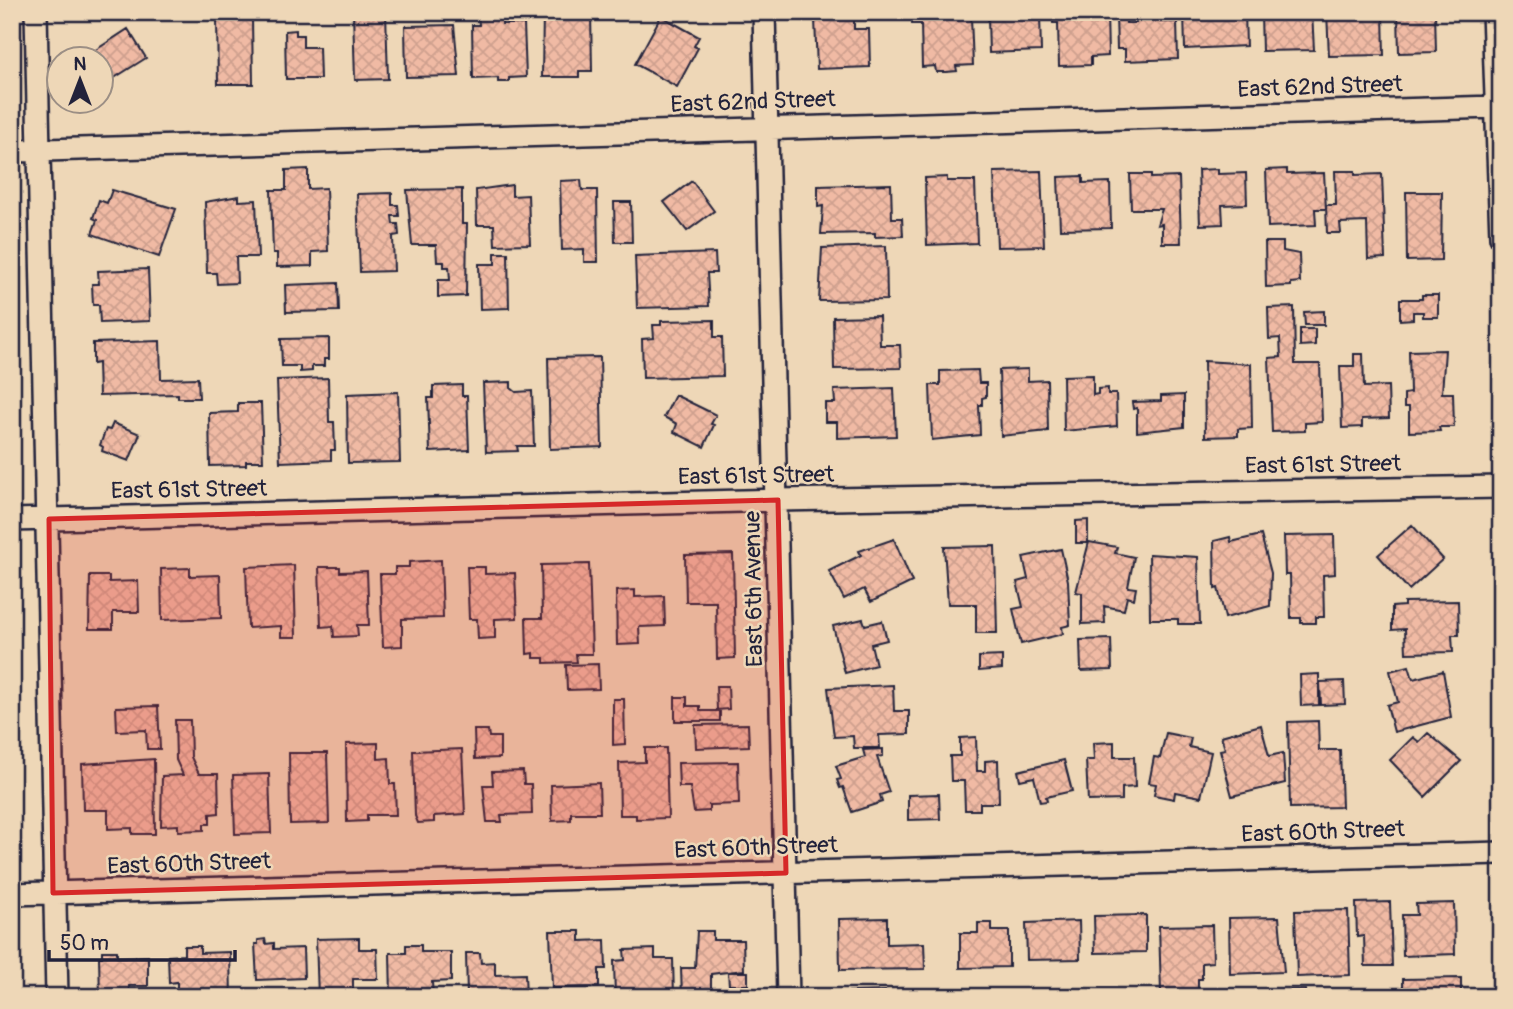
<svg xmlns="http://www.w3.org/2000/svg" width="1513" height="1009" font-family="Pangolin,sans-serif">
<style>
.building{fill:url(#building-cross-hatch);stroke:#22223b;stroke-width:2}
.lines{fill:none;stroke-linecap:round;stroke-linejoin:round}
.minor-casing{stroke:#22223b;stroke-width:26}
.minor{stroke:#eed7b7;stroke-width:21}
.marked{fill:#d62828;fill-opacity:0.2;stroke:#d62828;stroke-width:5;stroke-linejoin:round}
.labels{text-anchor:middle;stroke-width:5;stroke-linejoin:round;paint-order:stroke}
.street-label{font-size:23px;fill:#22223b;stroke:#eed7b7}
</style>
<defs>
<pattern id="building-cross-hatch" width="8" height="8" patternUnits="userSpaceOnUse" patternTransform="scale(1.75)"><rect width="8" height="8" fill="#f0baa4"/><path d="M0 0l8 8M0 8l8-8" fill="none" stroke="#cea08e"/></pattern>
</defs>
<rect width="100%" height="100%" fill="#eed7b7"/>
<filter id="ink" filterUnits="userSpaceOnUse"><feTurbulence type="fractalNoise" baseFrequency=".0143" numOctaves="2"/><feDisplacementMap in="SourceGraphic" scale="14" xChannelSelector="R" yChannelSelector="G"/><feConvolveMatrix kernelMatrix="1 2 1 2 8 2 1 2 1" color-interpolation-filters="sRGB"/></filter>
<g filter="url(#ink)">
<!-- building -->
<path class="building" d="M92,12h33v4l-32,1z
M353,12h33l2,67 -33,1z
M478,12h23l1,12h22l2,53 -17,1v4h-11v-4l-25,1 -1,-54h7z
M543,12h48l1,59h-13v6h-37z
M912,12h66v4l-7,1 2,48 -17,1 1,5 -11,1h-10l-1,-6 -13,1 -1,-43h-9z
M1053,12h54l1,44 -17,1v8l-32,1 -1,-43h-5z
M1136,12h24v10h17l1,37 -53,2v-12h-8l-1,-34 10,-1v9h10z
M1184,12h61l1,34 -61,3z
M1312,12l2,38 -52,1 -1,-37z
M1327,12h56l1,43 -55,1z
M1398,12h37l1,40 -37,1z
M1040,15l1,36 -52,2 -1,-36z
M661,16l38,21 -5,9 4,2 -21,39 -42,-23z
M854,17v12h15l1,38 -53,2 -2,-50z
M252,18l1,66h-35l-1,-65z
M454,25l5,51 -53,1 -1,-51z
M128,29l18,29 -43,27 -1,-25h-11l-3,-5z
M296,30v5h7v12h16l1,32h-34l-1,-48z
M308,169v20l18,-1 2,63 -16,1v14l-35,1v-14h-4l-2,-63h15v-20z
M1218,169v5l28,-1 1,31 -25,1 1,19 -23,1 -2,-55z
M1287,169v5l37,-1 2,36h-11l1,16 -48,2 -2,-57z
M1041,171l3,75 -47,1 -3,-75z
M1335,171h20v4l27,-1 3,84 -17,1 -1,-37 -27,1 1,10h-14l-1,-28h10z
M1130,174h21v4l28,-1 2,66h-19v-19l-5,1 5,-16h-31z
M1083,176v7l27,-1 1,46 -51,1 -2,-52z
M947,177v4h28l2,62 -50,2 -2,-67z
M581,180l1,10h15l1,72h-14v-13l-22,1 -2,-69z
M692,181l22,30 -27,20 -23,-29z
M891,184l1,34h10l1,18 -28,1v-4l-54,1 2,-28 -5,1v-21z
M512,185v11l16,-1 2,49 -35,1 -1,-20h-17l-1,-35z
M462,189v35h5l-1,72 -28,1v-17h12l-1,-13h-5v-5h-7l-1,-17h-24l-5,-55z
M112,190l64,19 -17,48 -67,-23 5,-14 -4,-2 6,-18 8,3z
M1406,192h36l-1,68 -34,1z
M392,193v12h6l1,11h-7l1,8h5l1,11 -6,1 1,35 -34,1 -3,-78z
M239,196v5l17,-1 2,57h-22l1,26 -20,1 -1,-11h-9l-2,-71z
M614,202h17l1,40h-17z
M1265,242h18v9l16,3 1,28 -9,1v3l-25,1z
M886,246l1,54 -68,1 3,-53z
M495,253h13l1,55 -29,1 -1,-45h16z
M715,253l1,20h-9l2,33 -72,2 -2,-52z
M148,269l2,52 -50,2 -1,-18h-6l-1,-21h7l-1,-13z
M338,283l1,28 -53,1 -1,-27z
M1422,295h16v22h-15v-5h-10v7l-13,1v-21h22z
M1294,307l1,57h25l2,58 -17,1v8l-33,1 -3,-74 12,-1 -1,-19 -11,1 -1,-31z
M1324,311v14h-19l-1,-13z
M879,316l1,29h20l1,23 -67,1 -1,-52z
M714,320v17h8l1,39 -80,2 -1,-39 12,-1 -1,-13h8v-4z
M1300,329h15v16l-15,1z
M329,338v21h-5v7h-12v5l-12,1v-6h-18l-1,-27z
M160,341l1,38 37,-1 1,20h-21v-4l-79,2 -1,-33 -5,1v-21z
M1445,350l-3,43h11l1,34h-15l1,4 -31,1v-25h-5v-13l6,-1 -1,-42z
M1354,354h9l1,33 24,-1 1,32 -27,1v8l-20,1 -2,-62h14z
M600,357l2,90 -52,2 -2,-91z
M1204,361l47,3 1,64 -14,1v7l-33,1z
M1028,369v12l19,-1 1,51 -47,5 -2,-66z
M978,370l1,13h7v14l-4,1v7h-3l1,30 -48,5 -2,-55h10v-14z
M1093,375v20l5,-1v-5l10,-1v6h8l1,32 -53,5 -1,-55z
M328,378l1,44h5l1,28h-4v10l-51,2 -3,-82z
M511,382v6l5,4 16,-1 2,55h-17l1,5 -32,1 -3,-69z
M462,385v11h5l2,54 -39,2 -2,-54h5v-12z
M894,388l2,48 -59,2v-16h-12v-19h10l-1,-13z
M398,392l2,70 -52,1 -1,-69z
M675,395l41,20 -5,9 3,1 -10,22 -30,-15 3,-8 -13,-7z
M1184,395v32l-47,5v-24l-4,1 -1,-7 29,-1v-5z
M238,403h23l2,58h-17v4l-36,1 -1,-53 29,-1z
M113,423l27,11 -11,27 -27,-10 1,-4 -3,-2 6,-16 4,1z
M1088,520v23h-12v-22z
M1412,525l31,34 -34,31 -31,-35z
M1261,535l10,38 -1,33 -45,12 -7,-30 -3,1 -1,-48 16,-4 1,5z
M1334,535l1,39 -12,1 1,42h-8v6h-15v-5h-10l-1,-43h-5l-1,-39z
M894,539l18,43 -41,20 -7,-13 -20,10 -15,-28 32,-16 -2,-4z
M1089,542l28,5 -2,6 19,4 -6,30 8,1 -2,11 -7,-2 -3,13 -20,-4 1,17 -23,1v-31l-6,-1z
M995,546l2,87h-21v-29h-28l-4,-57z
M1061,549l7,32 2,44 -8,2 1,7 -42,10 -8,-35 10,-2 -6,-25 11,-3 -5,-22z
M733,554l2,104 -18,1 -1,-57h-30l-1,-47z
M1149,554l49,3 2,67h-22v-5h-28z
M441,560l2,58 -41,1v27l-19,1 -3,-73h15v-7h14v-5z
M589,564l3,90h-16l1,8 -33,1v-5h-10v-5l-7,1 -1,-36h16l-1,-53z
M294,565l2,72h-15v-11l-33,2 -2,-61z
M319,567h21v5l27,-1 2,54h-12l1,11 -24,1 -1,-11 -12,1z
M467,567h18v7l30,-1 2,45 -22,1v19l-17,1 -1,-20h-8z
M190,568v8l30,-1 1,43 -59,2 -1,-51z
M90,576h19v6l29,-1 1,31h-26v17h-24z
M635,590v7l29,-1 1,30 -26,1 1,17 -23,1 -1,-54z
M1458,601l1,34h-7l1,17 -47,1 -1,-24 -13,1v-23l12,-1v-4z
M863,619l2,6 17,-4 5,19 -16,4 5,21 -31,8 -12,-47z
M1111,639l1,31 -31,1 -1,-31z
M1002,656v13l-23,2v-14z
M598,664l1,25 -32,1 -1,-25z
M1409,666l4,13 30,-8 8,46 -57,15 -7,-27 11,-3 -8,-31z
M1319,674v31l-18,1 -1,-31z
M1344,681l1,23 -24,1 -1,-23z
M893,685l1,26h15v23l-30,1 1,13h-26l-1,-12 -19,1 -6,-49z
M716,686h12l1,23 -12,1z
M675,697h12v9h13v5h20v10h-45z
M613,699h11l1,45 -12,1z
M158,706l2,43h-13l-1,-19 -29,1 -1,-24z
M175,720h15l1,37 8,17h19l1,39 -9,1v10h-6v6l-26,1v-6l-17,1 1,-50 21,-1 -7,-15z
M1318,721l1,29h21l2,57 -52,1 -2,-86z
M748,724l1,22 -53,2 -1,-23z
M1261,725l8,31 14,-3 2,30 -53,13 -12,-46 5,-1 -4,-13z
M474,730h14l1,7h11v21l-25,1z
M1166,733l25,5 -2,9 22,5 -10,45 -26,-5 -1,7 -20,-4 2,-11 -7,-1 5,-26 6,1z
M1428,733l33,28 -36,36 -35,-37 23,-23 6,5z
M976,737l1,34h8v-10l13,-1 1,43h-19v7h-15l-1,-29h-13l-1,-25h10v-18z
M1114,742v15h20l1,30 -13,1v12l-34,1 -2,-41h8l-1,-17z
M378,743v16l11,-1 1,26h5l1,31h-29v6l-20,1 -1,-78z
M645,748h21l2,70 -32,1v-4h-16l-1,-52 26,-1z
M462,749l3,65 -31,2v6l-16,1 -3,-7 -2,-65z
M883,749v7l-6,1 12,35 -9,3 2,7 -30,10 -9,-25 -3,1 -3,-8 4,-1 -5,-13 29,-9 -2,-7z
M289,753h38l2,70 -39,1z
M154,759l1,75h-23v-6l-24,1v-19h-25l-1,-46z
M1064,760l8,31 -26,6 1,4 -7,1 -6,-25 -14,3 -2,-9z
M738,762l1,42 -30,1v6l-15,1 -4,-25h-11l-1,-24z
M523,771l1,13h7l1,30 -31,1 1,7h-15l-4,-37h10l-1,-13z
M269,774l2,59 -36,1 -2,-59z
M599,783l1,30h-29v7l-19,1 -1,-36z
M939,794l1,25 -32,1v-25z
M1390,902l2,64h-27l-1,-30 -7,1 -1,-34z
M1454,903l1,51 -52,2 -1,-41h15l-1,-11z
M1348,910l2,65 -53,2 -2,-66z
M1146,915v37l-51,1 -1,-37z
M1279,917l5,55 -54,2 -1,-56z
M887,918v26l37,-1 1,26 -85,1 -1,-51z
M1079,921l1,38 -53,1 -1,-37z
M978,923h14v8h17v36l-49,1v-35h18z
M1212,925l1,37 -11,1v16h-4v12l-37,1 -2,-66z
M550,931h30v10l25,-1 1,29h-7v18l-47,1z
M697,931h16v9h30l1,30 -33,4v21l-29,1 -1,-28h14z
M359,938v11h18l1,30h-25v18h-35l-2,-58z
M265,939l1,5 8,-1v6l29,-1 1,30 -47,2 -2,-36h3v-4z
M406,945h15v7h30v29l-19,1 1,15h-42l-1,-44h16z
M184,946h16v7l30,-1 1,45h-47v-6h-7v-9l-8,1 -1,-27 16,-1z
M655,949v10h18l1,38h-59l-1,-36 11,-1 -1,-10z
M102,951h15v6l31,-1v30h-19v11h-29l-1,-40h3z
M466,953h14l1,10 14,-1v13l30,-1 1,23h-59z
M728,972h20v13h-19z
M1461,978v19h-58v-18z
M1290,990h16v7h-16z
M1351,990v7h-25v-6z
M886,991v6h-36l-1,-5z
M1093,993h23v4h-23z
M1020,994l21,1v2h-21z"/>
<g class="lines">
<!-- minor casing -->
<g class="minor-casing">
<path id="minor" d="M36,12l21,985
M764,12l24,985
M1493,12l8,225
M12,151l1483,-44
M12,520l766,-20 723,-13
M12,894l1489,-41"/>
</g>
<!-- minor -->
<use href="#minor" class="minor"/>
</g>
</g>
<!-- marked area -->
<path class="marked" d="M778,500l8,373 -733,20 -4,-374z"/>
<g class="labels">
<!-- street labels -->
<g class="street-label">
<text transform="translate(1320 86) rotate(-2)" y="8">East 62nd Street</text>
<text transform="translate(753 101) rotate(-2)" y="8">East 62nd Street</text>
<text transform="translate(1323 464) rotate(-1)" y="8">East 61st Street</text>
<text transform="translate(756 475) rotate(-1)" y="8">East 61st Street</text>
<text transform="translate(189 489) rotate(-1)" y="8">East 61st Street</text>
<text transform="translate(753 589) rotate(-91)" y="8">East 6th Avenue</text>
<text transform="translate(1323 831) rotate(-2)" y="8">East 60th Street</text>
<text transform="translate(756 847) rotate(-2)" y="8">East 60th Street</text>
<text transform="translate(189 863) rotate(-2)" y="8">East 60th Street</text>
</g>
</g>
<!-- margin -->
<rect width="1513" height="1009" fill="none" stroke="#eed7b7" stroke-width="42"/>
<rect x="21" y="21" width="1471" height="967" fill="none" stroke="#22223b" stroke-width="2.5" filter="url(#ink)"/>
<!-- north arrow -->
<g transform="translate(80 80)"><circle r="33" fill="#eed7b7" stroke="#9c8f85" stroke-width="2"/>
<path d="M0-5L12 26L0 18L-12 26Z" fill="#22223b"/>
<text y="-10" font-size="19" font-weight="bold" text-anchor="middle" fill="#22223b">N</text>
</g>
<!-- scale -->
<path d="M49 950v10h186v-10" fill="none" stroke="#22223b" stroke-width="3.5"/>
<text x="60" y="950" font-size="21" fill="#22223b" stroke="#eed7b7" stroke-width="5" paint-order="stroke">50 m</text>
</svg>
